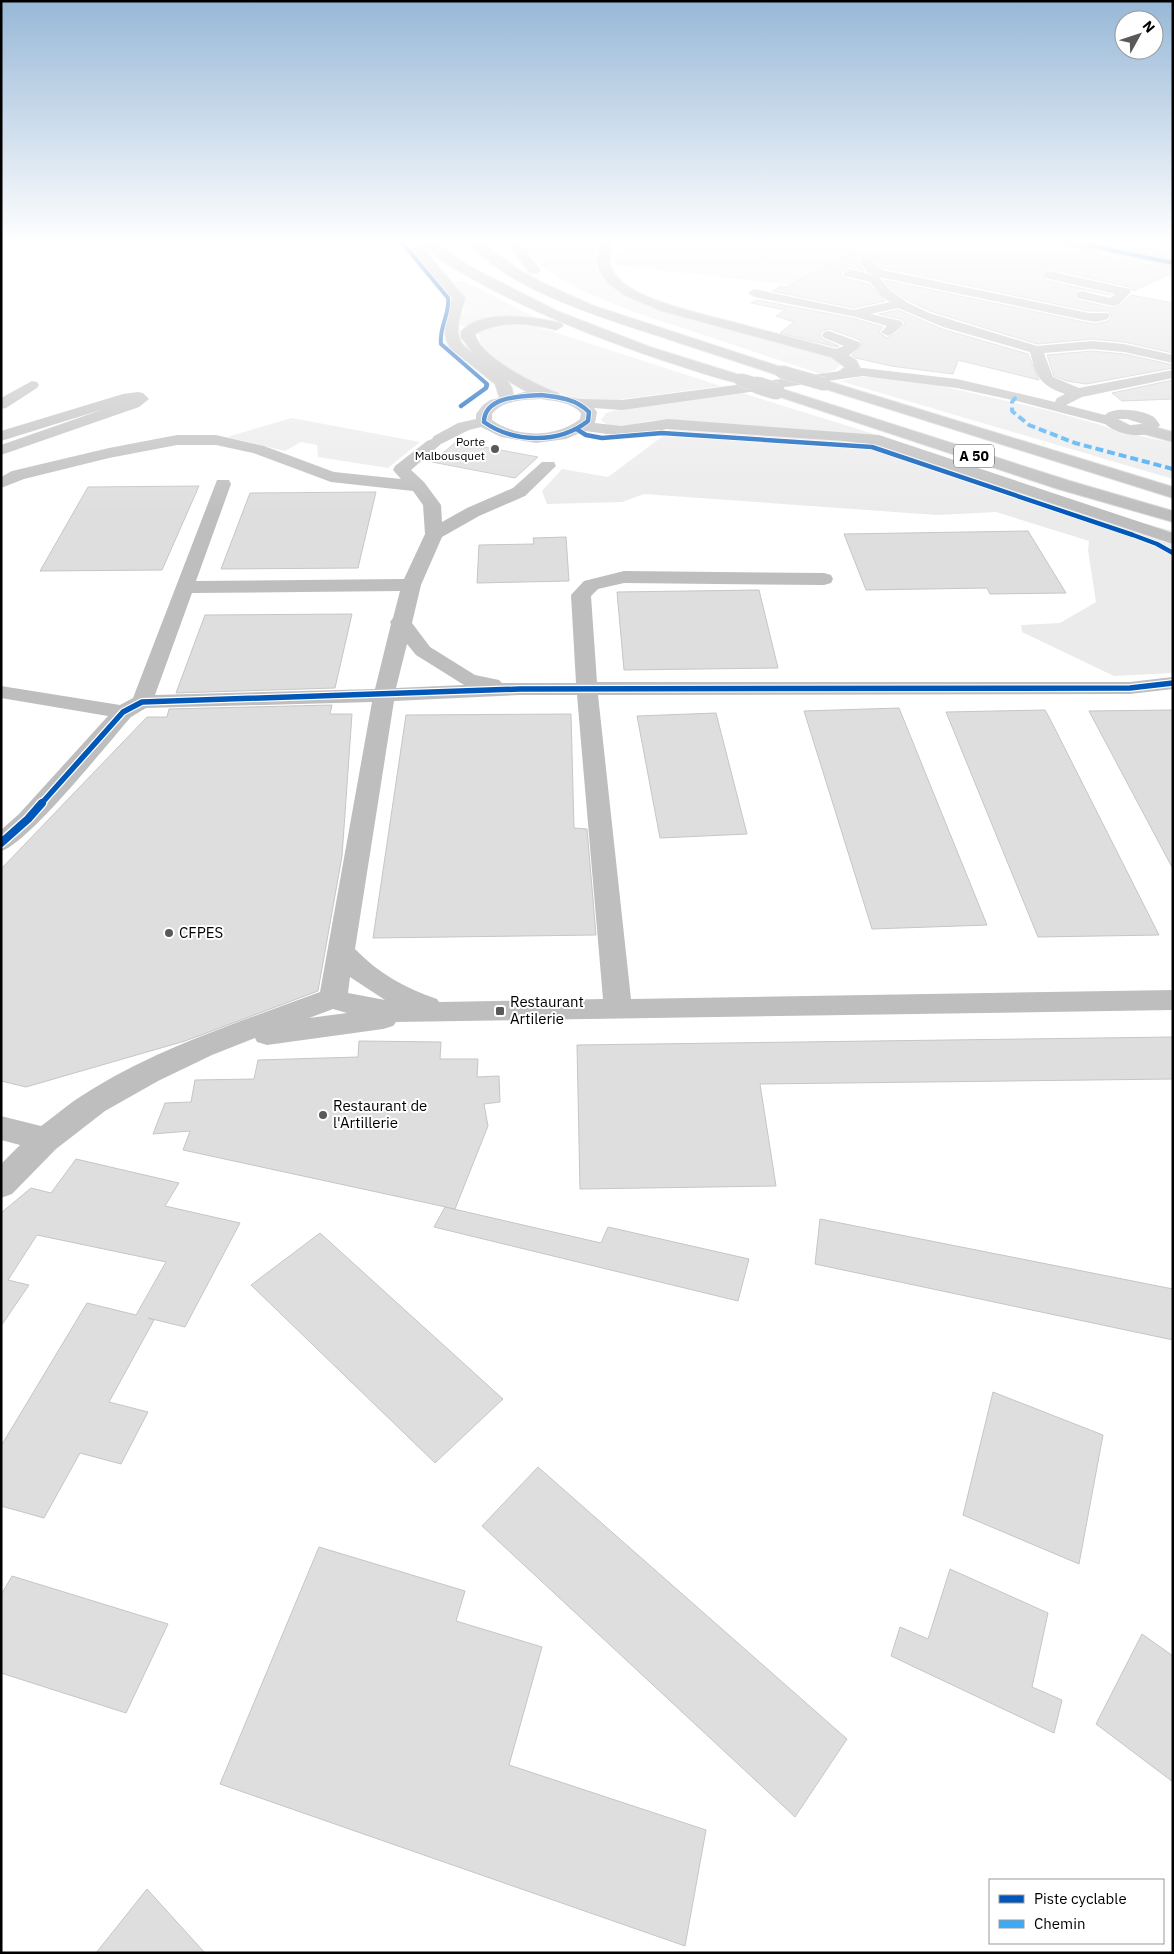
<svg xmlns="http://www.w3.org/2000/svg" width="1174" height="1954" font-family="'IBM Plex Sans',sans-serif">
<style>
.green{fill:#ebebeb}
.building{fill:#dedede;stroke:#c6c6c6}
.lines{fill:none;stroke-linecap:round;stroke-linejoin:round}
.major-casing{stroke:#dbdbdb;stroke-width:2}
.highway-casing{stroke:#dbdbdb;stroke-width:2}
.minor{fill:#bebebe;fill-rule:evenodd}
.major{fill:#bebebe;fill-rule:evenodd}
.highway{fill:#bebebe;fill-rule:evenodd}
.highway-bridge-far1-casing{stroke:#dbdbdb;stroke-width:14;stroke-linecap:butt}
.highway-bridge-casing{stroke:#dbdbdb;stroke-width:18;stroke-linecap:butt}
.highway-bridge-far1{stroke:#bebebe;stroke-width:13}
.highway-bridge{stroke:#bebebe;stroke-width:17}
.quiet{stroke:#3fa9f5;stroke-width:4;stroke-dasharray:8 4;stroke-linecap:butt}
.cycleway-far3-casing{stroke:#fff;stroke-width:5}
.cycleway-far2-casing{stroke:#fff;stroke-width:6}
.cycleway-far1-casing{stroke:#fff;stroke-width:8}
.cycleway-casing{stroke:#fff;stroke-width:11}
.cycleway-far3{stroke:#0057b8;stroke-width:4}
.cycleway-far2{stroke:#0057b8;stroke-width:4.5}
.cycleway-far1{stroke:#0057b8;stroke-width:5.5}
.cycleway{stroke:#0057b8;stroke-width:8}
.poi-dot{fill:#595959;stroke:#fff;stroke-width:2}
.labels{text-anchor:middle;stroke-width:4;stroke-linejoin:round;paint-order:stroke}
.far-poi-label{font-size:12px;fill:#000;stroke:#fff;text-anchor:end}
.shield{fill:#fff;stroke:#4c4c4c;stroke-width:1}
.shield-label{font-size:14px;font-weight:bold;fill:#000}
.poi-label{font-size:15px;fill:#000;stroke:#fff;text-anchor:start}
</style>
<rect width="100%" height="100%" fill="#fff"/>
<!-- green -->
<path class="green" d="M522,240h79l-6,18 1,11 14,16 18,12 32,12 162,44 15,7 3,5 -5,5 -14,4 -187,-62 -55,-23 -33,-19 -19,-19z
M645,240h253l-88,47 -195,-22 -1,-8z
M458,281h6l76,39 -78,6 -4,-3 6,-11 1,-13 -11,-15z
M509,324l24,2 21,6 167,54 -126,17 -51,-13 -41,-23 -17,-16 -6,-9 -1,-9 12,-7z
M859,377h30l26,3 132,30 51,14 19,7 56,12v36l-333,-98z
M739,392l135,42 236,80 63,17v142l-59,3 -92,-44 -1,-7 39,-2 36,-21 -8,-52 1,-9 -93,-29 -59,3 -293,-21 -22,8 -75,2 -5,-13 20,-22 46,8 55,-41 11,-14c-8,-1 -16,-2 -24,-1 -15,2 -36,12 -49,-1l5,-7 17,-5z
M292,418l128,24 -32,26 -70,-11 -1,-12 -16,-3 -16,9 -58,-14z"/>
<!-- building -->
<path class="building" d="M871,240h171l8,5 123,24v4l-40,18 -3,-4 -81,-18 -4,1 -4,4 4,6 66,15 -29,-6 -5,1 -3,6 3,4 36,8 6,-2 12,-11 42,8v50l-49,-11 -32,-3 -55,5 -107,-33 -21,-10 -17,-11 -8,-10 205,43 7,1 12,-3 4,-4 -4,-6h-19l-205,-43 -7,-2 -5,-9 -6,-2 -8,6 6,10 -15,-4 -7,4 -1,3 4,4 24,6 16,17 -32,7 -81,-17 9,-5 6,1z
M1092,240h48l33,8v9z
M757,300l99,19 27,8 -4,5 8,6 10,-5 8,-10 -4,-4 -22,-5 19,-4 44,19 86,25 11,26 -81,-20 -5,14 -62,-8 -35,-8 -4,-3 10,-9 -2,-6 -30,-11 -8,2 -2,3 2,5 17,7 -2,1 -57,-14 14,-11 -18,-6 10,-6 -35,-7z
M1092,351l32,3 49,11v3l-87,16 -19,-3 -13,-5 -7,-21z
M1173,380v19l-51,2 -10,-8z
M456,442l39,7 43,8 -23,21 -83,-16z
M199,486l-37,84 -122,1 48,-84z
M376,492l-18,76 -137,1 29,-76z
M1028,531l38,62 -76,1 -3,-6 -121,2 -22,-56z
M566,537l3,44 -92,2 2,-38 55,-1 -1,-6z
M759,590l19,78 -154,2 -7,-78z
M352,614l-17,74 -159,5 29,-78z
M332,705l-2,9h22l-10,142 -24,135 -133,50 -159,46 -25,-6v-212l146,-152h20l2,-8z
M899,708l88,217 -115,4 -68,-218z
M1045,710l4,7 110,218 -121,2 -92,-225z
M1173,710v159l-84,-158z
M716,713l31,121 -87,4 -23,-122z
M571,714l3,114 13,1 9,106 -223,3 33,-223z
M1173,1037v42l-413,5 16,102 -196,3 -3,-144z
M359,1041l82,1 -1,17h38l-1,18 22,-1 1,26 -16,2 4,22 -33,83 -272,-59 7,-19 -37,3 12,-31 26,-1 4,-22 59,-1 4,-19 100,-3z
M76,1159l103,24 -14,23 75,17 -55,104 -37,-9 6,2 -45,82 39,10 -27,52 -41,-11 -36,65 -43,-12v-60l86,-143 49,12 30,-53 -129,-27 -29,45 21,5 -28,41v-113l30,-25 20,5z
M445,1207l156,36 7,-16 141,32 -11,42 -304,-74z
M820,1219l353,70v51l-358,-76z
M320,1233l183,166 -68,64 -184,-178z
M993,1392l110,43 -24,129 -116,-49z
M538,1467l309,272 -52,78 -313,-291z
M319,1547l146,44 -9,30 86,26 -33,118 197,65 -21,116 -465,-162z
M950,1569l98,44 -16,74 30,13 -8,33 -163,-77 9,-29 28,12z
M12,1576l156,48 -42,89 -125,-40v-78z
M1142,1634l31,22v126l-77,-58z
M147,1889l58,64h-109z"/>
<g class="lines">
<!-- major casing -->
<g class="major-casing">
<path id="major" d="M1056,240h25l92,19v8l-111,-24z"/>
</g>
<!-- highway casing -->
<g class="highway-casing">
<path id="highway" d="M420,240h13l37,27 87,44 93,36 96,30 2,3 -2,3 -5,1c-26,-6 -51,-15 -76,-23 -63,-21 -124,-45 -183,-77 -21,-12 -46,-24 -62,-44z
M466,240h13l40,30 24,13 51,23 193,63 2,3 -2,3h-10c-38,-13 -77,-25 -115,-38 -59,-19 -156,-48 -196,-97z
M510,240h12l3,10 15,20 -2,3h-8l-17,-22z
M602,240h12c-2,13 -8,21 0,33 17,28 98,43 130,52 33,9 65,17 97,26l15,9 4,8 -12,9h-10l-2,-3 9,-7 -14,-10 -169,-46 -38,-16 -16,-12 -8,-11 -3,-12z
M417,245l4,1 44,52c-3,12 -11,32 -4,44 2,4 8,8 12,11l-12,-16v-5c19,-24 74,-15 100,-9l2,3 -7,4c-28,-7 -55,-10 -81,4 4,23 63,52 83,59l2,3 -2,3c-16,4 -38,-11 -51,-19l5,8 2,11 -3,3h-10l-6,-18 -45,-36c-10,-15 -2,-34 2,-50l-41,-49z
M824,380l349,107v11l-354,-111 -2,-3 2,-3z
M776,387l294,94 103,30v11l-115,-33 -287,-95 -2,-3 2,-3z
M1143,424l30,8v10l-36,-10 -2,-3 2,-3z"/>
</g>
<!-- minor -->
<path class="minor" d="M1044,240h27l31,6 2,3 -6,4 -48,-10z
M866,257l4,1 6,9 7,3 206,43h19l2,3 -2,3 -12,3 -7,-1 -210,-44 12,14 17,12 21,10 108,33 55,-5 32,3 49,11v8l-49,-11 -32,-3 -48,4 9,24 26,11 94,-18v8l-91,19 -16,8 39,10c8,-9 37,-5 47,1 3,1 6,6 8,9 -12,17 -42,10 -55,-1l-88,-23 -60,-13 -94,-12 -241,34 -28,-2 3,4 -2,11 26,3 47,-7 211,16 294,98v11l-296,-99 -33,-4 -176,-12 -47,7 -36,-5 -19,8 -30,4 -35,-6 -20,-10 -12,3 -28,14 -30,26 13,12 17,23 1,17 25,-14 46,-20 29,-26h12l2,4 -31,30 -46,20 -37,21 -21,48 -9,38 18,24 45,28 24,5 3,3h74l-5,-88 13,-14 40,-10 200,2 7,2 2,4 -2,4 -7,2 -200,-2 -26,6 -7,7 6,86h533l43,-5v12l-43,5 -532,1 33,304 542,-9v20l-777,12 -3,4 -10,3 -116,16 -10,-3 -2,-4 -43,17 -54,26 -53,30 -49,38 -44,45 -11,4v-34l19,-19 -19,-5v-24l40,10c14,-10 27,-22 42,-31 73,-47 157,-73 237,-103l52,-290 -226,6 -15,9c-23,26 -103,127 -130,134v-21l18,-16 89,-98 -107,-18v-12l119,19 13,-7 84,-218h12l2,4 -35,97 208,-2 21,-45 -2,-29 -10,-14 -82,-9 -78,-29 -37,-8h-39l-68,13 -85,21 -23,9v-11l11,-6 97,-23 68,-13h39l48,11 70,26 67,7 -8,-9 2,-4 32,-25 5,-2 2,-3 24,-13 18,-4v-5l7,-9 7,-5 34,-8 17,-1 39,8 42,1 241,-32 94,11 98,23 2,-4 8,-4c-25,-9 -29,-17 -35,-42l-87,-25 -45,-19 -27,6 30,7 2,3c-4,5 -9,10 -15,12l-7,-4 6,-6 -31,-9 -102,-20 -6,-4 6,-4 99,21 37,-8 -8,-5 -12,-15 -25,-6 -2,-3 6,-4 25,6 -7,-3 -7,-11zM541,399c15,2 29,3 40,14l-1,6c-24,19 -63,19 -88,1v-6c10,-14 33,-14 49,-15zM1118,419h9l16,5 -13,1zM400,591l-7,27 -3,4 1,2 -16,65 -220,6 37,-102zM407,644l9,11 48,30 -68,3zM520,695h57l26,304 -164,3 -2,-3c-32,-11 -59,-26 -82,-50l39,-248zM350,977l35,23 -37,-7zM333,1009l14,4 -38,5z
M1049,271l81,18 1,3 -13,13 -5,1 -36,-8 -1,-3 1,-3 5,-1 28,7 5,-4 -70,-16 -2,-3 2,-3z
M829,331l30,11 2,3c-7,9 -18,15 -30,12l-2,-3 2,-3 13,-5 -20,-8 -2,-3 2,-3z
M32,381l5,1 2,3 -2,3 -31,20 -5,1v-11z
M138,392l5,1 6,6 -10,8 -138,48v-10l103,-36 -103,32v-10l122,-37z"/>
<!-- major -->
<use href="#major" class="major"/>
<!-- highway -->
<use href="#highway" class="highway"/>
<!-- highway-bridge-far1 casing -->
<g class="highway-bridge-far1-casing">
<path id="highway-bridge-far1" d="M782,372l42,12
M741,380l20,6"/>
</g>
<!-- highway-bridge casing -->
<g class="highway-bridge-casing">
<path id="highway-bridge" d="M757,385l19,6"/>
</g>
<!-- highway-bridge-far1 -->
<use href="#highway-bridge-far1" class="highway-bridge-far1"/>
<!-- highway-bridge -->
<use href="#highway-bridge" class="highway-bridge"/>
<!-- quiet -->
<path class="quiet" d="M1016,397l-4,5v9l17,14 46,18 98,26"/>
<!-- cycleway-far3 casing -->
<g class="cycleway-far3-casing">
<path id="cycleway-far3" d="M400,240l48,58c2,17 -9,28 -7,46l46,40 -1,2
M1062,240l111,23"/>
</g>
<!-- cycleway-far2 casing -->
<g class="cycleway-far2-casing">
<path id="cycleway-far2" d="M541,395c18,2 35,4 48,17l-1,9c-29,23 -74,22 -104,1 0,-26 38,-26 57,-27z
M461,406l25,-18 1,-3
M578,430l8,5 16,3 60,-5 210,14 261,88 24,9 16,9"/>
</g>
<!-- cycleway-far1 casing -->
<g class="cycleway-far1-casing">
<path id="cycleway-far1" d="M41,804l82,-92 19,-10 378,-13 610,-1 43,-5"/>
</g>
<!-- cycleway casing -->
<g class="cycleway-casing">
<path id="cycleway" d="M1,843l27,-24 14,-16"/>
</g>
<!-- cycleway-far3 -->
<use href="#cycleway-far3" class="cycleway-far3"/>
<!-- cycleway-far2 -->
<use href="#cycleway-far2" class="cycleway-far2"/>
<!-- cycleway-far1 -->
<use href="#cycleway-far1" class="cycleway-far1"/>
<!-- cycleway -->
<use href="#cycleway" class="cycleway"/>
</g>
<!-- sky -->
<linearGradient id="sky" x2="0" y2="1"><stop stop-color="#97b8d7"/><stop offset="0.47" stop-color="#fff"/><stop offset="1" stop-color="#fff" stop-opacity="0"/></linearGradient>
<rect width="1174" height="514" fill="url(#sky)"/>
<!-- markers -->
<g class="poi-dot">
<circle cx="495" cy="449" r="5"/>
<circle cx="169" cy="933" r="5"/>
<rect x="495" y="1006" width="10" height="10" rx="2.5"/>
<circle cx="323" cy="1115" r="5"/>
</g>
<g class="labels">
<!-- far-poi labels -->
<g class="far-poi-label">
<text x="485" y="446">Porte<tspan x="485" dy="14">Malbousquet</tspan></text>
</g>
<!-- shield labels -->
<rect class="shield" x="954" y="444.5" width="40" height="23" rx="4"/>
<g class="shield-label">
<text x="974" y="461">A 50</text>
</g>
<!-- poi labels -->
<g class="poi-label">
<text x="179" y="938">CFPES</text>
<text x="510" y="1007">Restaurant<tspan x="510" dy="17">Artilerie</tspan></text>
<text x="333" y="1111">Restaurant de<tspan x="333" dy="17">l'Artillerie</tspan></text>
</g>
</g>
<!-- border -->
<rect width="1174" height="1954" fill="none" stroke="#000000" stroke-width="5"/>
<!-- legend -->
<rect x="989" y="1879" width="175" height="65" fill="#ffffff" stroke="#999999"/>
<rect x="999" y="1895" width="25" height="8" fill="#0057b8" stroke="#999999"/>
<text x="1034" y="1904" font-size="15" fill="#000000">Piste cyclable</text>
<rect x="999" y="1920" width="25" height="8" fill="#3fa9f5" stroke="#999999"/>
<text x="1034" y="1929" font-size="15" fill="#000000">Chemin</text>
<!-- north arrow -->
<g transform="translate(1139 35) rotate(50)"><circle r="24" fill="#ffffff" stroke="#999999"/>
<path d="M0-4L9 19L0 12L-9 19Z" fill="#595959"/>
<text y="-8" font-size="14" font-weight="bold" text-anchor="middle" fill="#000000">N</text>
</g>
</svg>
